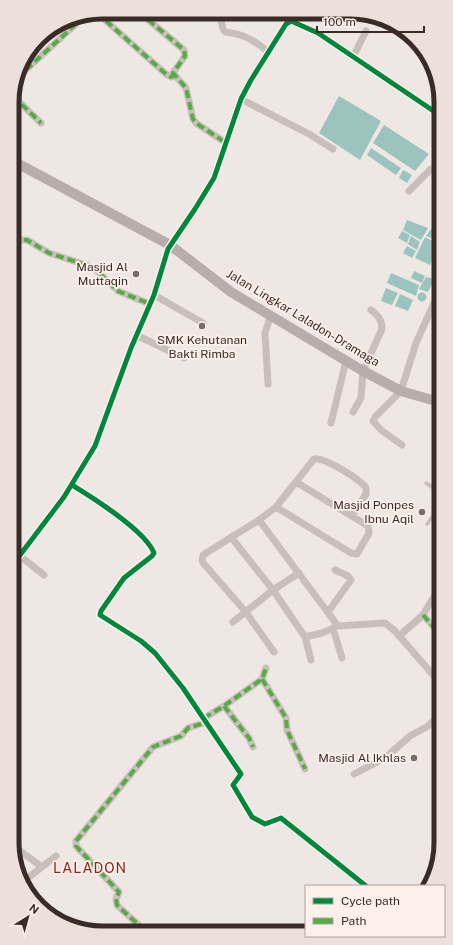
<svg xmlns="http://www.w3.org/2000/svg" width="453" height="945" font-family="'Public Sans',sans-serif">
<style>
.water{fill:#9cc4be}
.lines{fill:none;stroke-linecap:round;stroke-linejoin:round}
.service{stroke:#c8bfbb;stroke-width:3.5}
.minor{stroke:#c8bfbb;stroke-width:7}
.primary{stroke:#b7adaa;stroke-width:10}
.quiet{stroke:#55ab44;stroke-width:4;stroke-dasharray:8 4;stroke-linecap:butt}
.cycleway-casing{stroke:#fcf1ea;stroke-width:8}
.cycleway{stroke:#00873e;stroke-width:5}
.poi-dot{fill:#796d69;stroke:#fcf1ea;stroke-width:1.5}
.labels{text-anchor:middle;stroke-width:3.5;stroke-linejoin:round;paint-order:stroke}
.poi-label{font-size:12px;fill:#3a2b28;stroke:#fcf1ea;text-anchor:end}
.street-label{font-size:12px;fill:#3a2b28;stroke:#fcf1ea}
.quarter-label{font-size:14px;letter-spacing:1px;fill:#91231a;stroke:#fcf1ea}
.rim{fill:none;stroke:#3a2b28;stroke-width:5}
</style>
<rect width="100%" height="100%" fill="#efe7e3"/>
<!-- water -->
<path class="water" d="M339,96l42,25 -21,39 -41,-27z
M384,125l45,29 -14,17 -42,-28z
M371,148l30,20 -5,7 -29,-20z
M403,170l9,5 -5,8 -8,-5z
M407,220l21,8 -7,12 -18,-10z
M438,227v14l-12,-5 5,-7z
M402,231l8,4 -3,8 -9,-5z
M411,236l9,6 -3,8 -9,-6z
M425,237l13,7 -8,21 -15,-7z
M407,246l9,5 -4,7 -9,-5z
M414,271l11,5 -3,7 -11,-5z
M391,273l28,12 -3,11 -29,-13z
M426,277l8,2 -6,13 -9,-3z
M386,288l12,5 -6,12 -11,-4z
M417.5 297a4.5 4.5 0 1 1 9 0a4.5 4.5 0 1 1-9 0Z
M400,294l13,6 -5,11 -13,-5z"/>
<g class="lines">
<!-- service -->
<path class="service" d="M426,483l13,9
M427,524l12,-16"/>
<!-- minor -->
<path class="minor" d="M139,12l45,38 1,6 -12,17 13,15 7,31 3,4 30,20
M97,13l69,61 5,3 4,-2
M220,13c4,28 3,15 23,23 9,3 18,10 25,16
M72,18l5,5 7,-7
M353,57l13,-26
M17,78l60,-55
M13,96l28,27
M241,99l68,35 24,15
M409,191l22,-22h3l4,3
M13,244l7,-4h7l22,13 40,13 8,5 21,20 32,13
M154,295l49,28
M136,335l48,23
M268,384l-3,-51 6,-18
M353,412l8,-14 2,-27 19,-42c0,-10 -4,-13 -11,-19
M331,423l15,-62
M402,445l-21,-15 -8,-9 2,-4 26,-26 15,-48 23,-51
M72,485c21,13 73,45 82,68l-2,3 -28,22 -23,33 -1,4 41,26 14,12 28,35 58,86 -8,11 19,32 13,7 16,-6 85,68
M276,507l75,46 6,1 12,-21 -1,-7 -72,-44
M259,520l79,106
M231,537l42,53 32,47 6,23
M14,547l8,6
M20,556l24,19
M14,563l50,-66 31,-51 36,-98 23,-53 14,-46 27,-40 19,-31 27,-79 10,-19 35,-56 5,-3 27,12 120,81
M328,612l23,-32 -3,-4 -13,-6
M423,615l17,19
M233,622l40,-32 26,-17
M333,628l9,30
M399,636l24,-21 13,-22 4,4
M305,637l17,-4 16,-7 47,-3 10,8 45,52
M274,652l-29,-41 -41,-47 -2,-3 1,-6 56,-35 17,-13 38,-48c10,-2 46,20 52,29v6l-14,22
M262,679l24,39 1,12 18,39
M224,706l25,32 4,9
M204,718l20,-12 38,-27 4,-11
M354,774l31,-16 25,-22 18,-10 12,-11
M15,847l27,20
M24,881l32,-25
M145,931l-28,-26 -1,-6 3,-7 -43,-46v-5l77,-94 28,-11 7,-8 19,-6"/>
<!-- primary -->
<path class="primary" d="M13,161l157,84 61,47 132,79 38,20 38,11"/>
<!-- quiet -->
<path class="quiet" d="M139,12l45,38 1,6 -12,17 13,15 7,31 3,4 30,20
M97,13l69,61 5,3 4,-2
M72,18l5,5 7,-7
M17,78l60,-55
M13,96l28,27
M13,244l7,-4h7l22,13 40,13 8,5 21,20 32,13
M436,593l4,4
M423,615l17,19
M262,679l24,39 1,12 18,39
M224,706l25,32 4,9
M204,718l20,-12 38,-27 4,-11
M145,931l-28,-26 -1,-6 3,-7 -43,-46v-5l77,-94 28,-11 7,-8 19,-6"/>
<!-- cycleway casing -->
<g class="cycleway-casing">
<path id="cycleway" d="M72,485c21,13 73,45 82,68l-2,3 -28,22 -23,33 -1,4 41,26 14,12 28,35 58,86 -8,11 19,32 13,7 16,-6 85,68
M14,563l50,-66 31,-51 36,-98 23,-53 14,-46 27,-40 19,-31 27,-79 10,-19 35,-56 5,-3 27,12 120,81"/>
</g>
<!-- cycleway -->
<use href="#cycleway" class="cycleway"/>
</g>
<!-- markers -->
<g class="poi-dot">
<circle cx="136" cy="274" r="4"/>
<circle cx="202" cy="326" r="4"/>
<circle cx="422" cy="512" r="4"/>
<circle cx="414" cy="758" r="4"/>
</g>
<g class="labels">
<!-- poi labels -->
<g class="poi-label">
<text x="128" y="271">Masjid Al<tspan x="128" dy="14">Muttaqin</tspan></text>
<text x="202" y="344" text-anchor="middle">SMK Kehutanan<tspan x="202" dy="14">Bakti Rimba</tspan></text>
<text x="414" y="509">Masjid Ponpes<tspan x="414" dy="14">Ibnu Aqil</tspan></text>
<text x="406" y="762">Masjid Al Ikhlas</text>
</g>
<!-- street labels -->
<g class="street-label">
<text transform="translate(303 318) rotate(31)" y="4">Jalan Lingkar Laladon-Dramaga</text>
</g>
<!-- quarter labels -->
<g class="quarter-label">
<text x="90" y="873">LALADON</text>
</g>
</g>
<!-- crop -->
<path d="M0 0H453V945H0ZM102 19H351A83 83 0 0 1 434 102V843A83 83 0 0 1 351 926H102A83 83 0 0 1 19 843V102A83 83 0 0 1 102 19Z" fill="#ece1da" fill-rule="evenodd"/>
<path class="rim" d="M102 19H351A83 83 0 0 1 434 102V843A83 83 0 0 1 351 926H102A83 83 0 0 1 19 843V102A83 83 0 0 1 102 19Z"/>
<!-- legend -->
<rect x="305" y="885" width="140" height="52" fill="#fcf1ea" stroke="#aea29c"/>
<rect x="313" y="898" width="20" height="6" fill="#00873e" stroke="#aea29c"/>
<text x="341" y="905" font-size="12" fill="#3a2b28">Cycle path</text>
<rect x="313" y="918" width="20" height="6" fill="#55ab44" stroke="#aea29c"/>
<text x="341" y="925" font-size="12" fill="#3a2b28">Path</text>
<!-- north arrow -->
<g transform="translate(28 917) rotate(37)" stroke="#fcf1ea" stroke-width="3" paint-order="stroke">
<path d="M0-3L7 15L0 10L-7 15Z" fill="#3a2b28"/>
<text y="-6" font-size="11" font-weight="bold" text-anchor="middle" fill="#3a2b28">N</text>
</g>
<!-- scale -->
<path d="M317 26v6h107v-6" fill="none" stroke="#3a2b28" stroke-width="2"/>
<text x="323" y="26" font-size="12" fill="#3a2b28" stroke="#fcf1ea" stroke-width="3" paint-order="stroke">100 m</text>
</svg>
